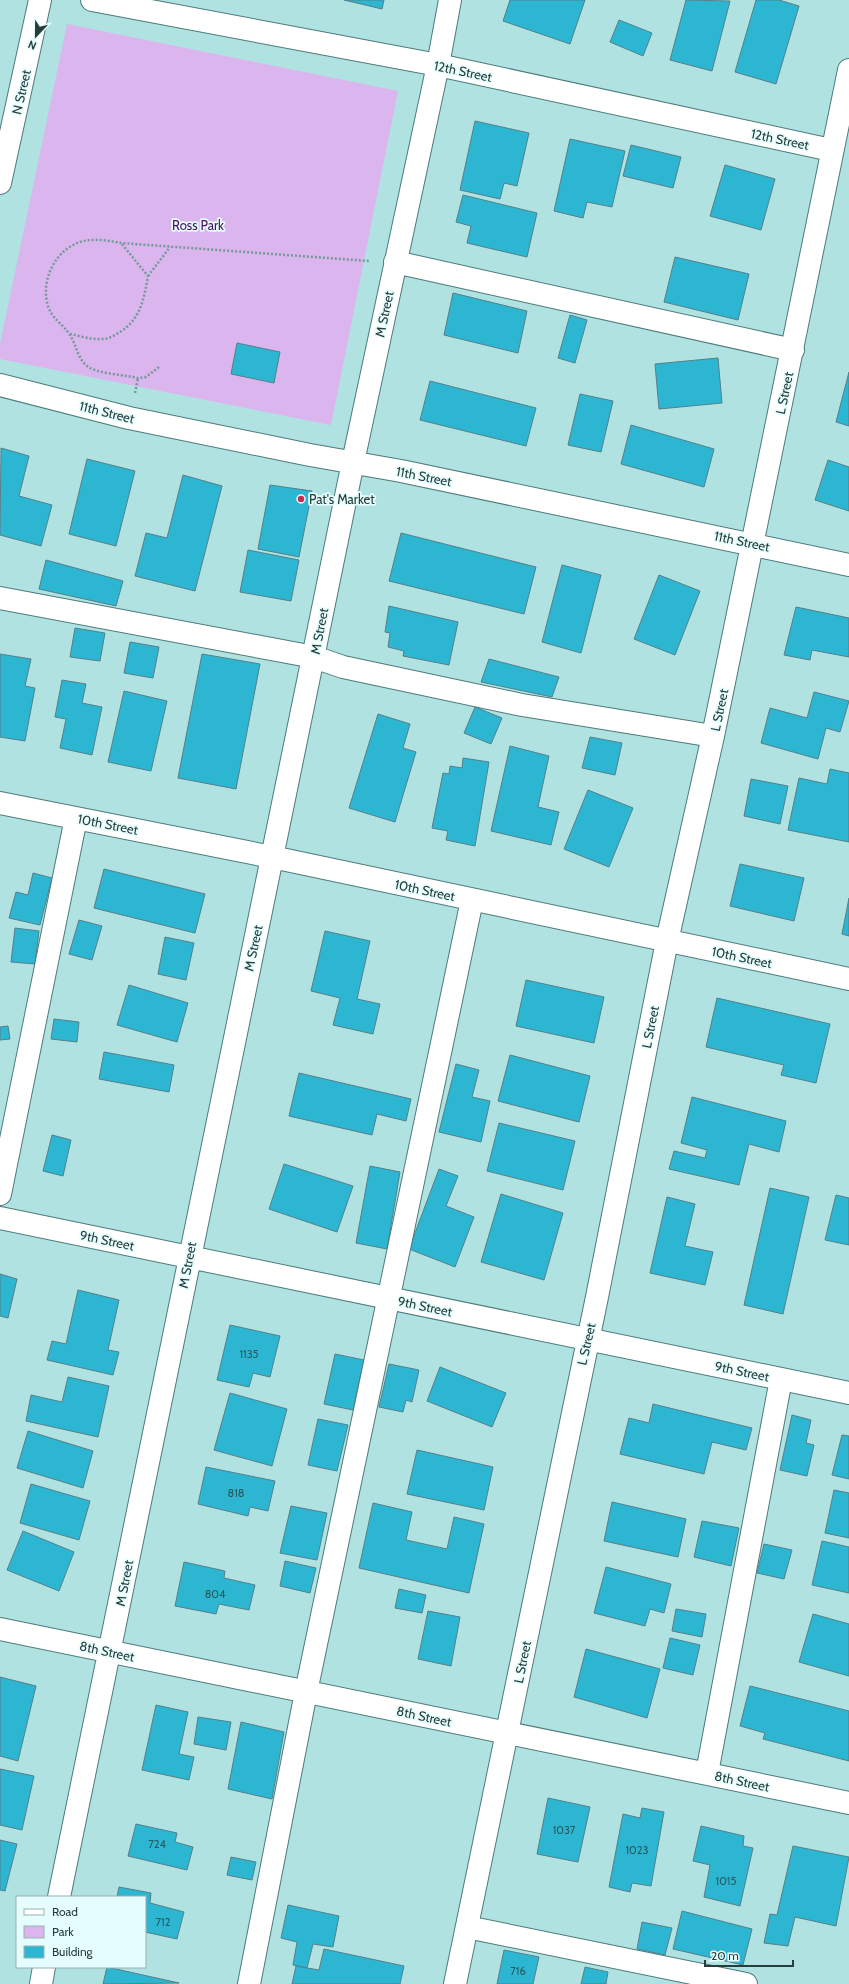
<svg xmlns="http://www.w3.org/2000/svg" width="849" height="1984" font-family="Cabin,sans-serif">
<style>
.green{fill:#dbb5ee}
.building{fill:#2db6d1;stroke:#53808b}
.lines{fill:none;stroke-linecap:round;stroke-linejoin:round}
.minor-casing{stroke:#4c7b7b;stroke-width:24}
.path{stroke:#749998;stroke-width:2.5;stroke-dasharray:2 2;stroke-linecap:butt}
.minor{stroke:#fff;stroke-width:22}
.poi-dot{fill:#c1314d;stroke:#e5fefd;stroke-width:1.5}
.labels{text-anchor:middle;stroke-width:3.5;stroke-linejoin:round;paint-order:stroke}
.number-label{font-size:11px;fill:#295a61}
.street-label{font-size:13px;fill:#283c3c;stroke:#e5fefd}
.park-label{font-size:13px;fill:#4d1064;stroke:#e5fefd}
.poi-label{font-size:13px;fill:#283c3c;stroke:#e5fefd;text-anchor:start}
</style>
<rect width="100%" height="100%" fill="#b0e2e1"/>
<!-- green -->
<path class="green" d="M67,24l331,67 -67,334 -331,-66v-15z"/>
<!-- building -->
<path class="building" d="M344,0h40l-2,9z
M510,0h75l-15,44 -67,-23z
M686,0l44,1 -18,70 -42,-11z
M756,0h23l20,6 -23,78 -41,-12z
M619,20l33,13 -9,23 -33,-14z
M475,121l54,12 -12,53 -13,-3 -4,16 -40,-9z
M570,139l55,12 -13,56 -25,-5 -4,16 -29,-7z
M631,145l50,12 -8,31 -50,-12z
M725,165l50,14 -14,51 -51,-14z
M463,195l74,18 -10,44 -60,-14 4,-17 -15,-4z
M675,257l74,17 -11,46 -74,-18z
M453,293l74,18 -9,42 -74,-18z
M570,315l17,5 -12,43 -17,-5z
M237,343l43,9 -6,31 -43,-9z
M718,358l4,45 -63,6 -4,-45z
M849,372v54l-13,-4z
M430,381l106,27 -10,38 -106,-26z
M580,394l33,7 -12,51 -33,-7z
M631,425l83,24 -10,38 -83,-23z
M1,448l28,8 -10,40 33,9 -11,41 -41,-11z
M87,459l48,12 -19,75 -47,-12z
M828,460l21,7v44l-34,-11z
M183,475l39,11 -27,105 -60,-15 11,-43 21,5z
M270,485l42,6 -13,66 -41,-8z
M401,533l135,34 -12,47 -135,-33z
M248,550l51,10 -8,41 -51,-9z
M46,560l77,21 -7,25 -77,-17z
M562,565l39,10 -20,78 -39,-11z
M659,575l41,16 -25,64 -41,-16z
M389,606l69,16 -9,43 -46,-9 1,-5 -16,-4 2,-14 -5,-1z
M796,607l53,11v39l-37,-7 -2,10 -26,-5z
M75,628l30,5 -5,28 -30,-4z
M130,642l29,5 -6,31 -29,-5z
M0,654l31,5 -6,27 10,2 -10,53 -25,-4z
M202,654l58,10 -24,125 -58,-11z
M489,659l70,18 -7,20 -71,-15z
M62,680l24,4 -4,19 20,4 -10,48 -32,-7 6,-29 -11,-2z
M124,691l43,10 -16,70 -43,-9z
M814,692l35,9 -9,31 -14,-4 -8,31 -57,-16 9,-35 37,10z
M475,707l27,11 -11,26 -27,-11z
M378,714l32,10 -7,24 13,4 -21,70 -46,-14z
M590,737l32,6 -7,32 -33,-7z
M510,746l39,10 -11,51 21,5 -8,33 -60,-14z
M463,758l26,4 -14,84 -29,-6 2,-9 -16,-3 11,-55 6,1 1,-8 12,2z
M830,769l19,4v69l-61,-12 11,-52 28,6z
M751,779l37,7 -8,38 -36,-8z
M588,790l45,18 -24,59 -45,-18z
M740,864l64,14 -10,43 -64,-15z
M104,869l101,25 -10,39 -101,-25z
M33,873l19,5 -12,47 -31,-7 7,-26 12,3z
M849,898v38l-7,-2z
M79,920l23,6 -10,34 -23,-6z
M15,928l24,3 -4,33 -24,-2z
M325,931l45,10 -13,58 23,5 -7,30 -40,-9 7,-27 -29,-7z
M165,937l29,6 -8,37 -28,-6z
M526,980l78,17 -10,46 -78,-17z
M129,985l59,18 -11,39 -60,-17z
M717,998l113,26 -14,59 -35,-8 3,-10 -78,-18z
M54,1019l25,3 -2,20 -26,-3z
M8,1026l2,13 -10,1v-13z
M104,1052l70,13 -5,27 -70,-13z
M510,1055l80,21 -11,46 -81,-21z
M456,1064l23,6 -7,27 18,4 -9,41 -42,-10z
M299,1073l112,26 -5,22 -29,-7 -5,21 -83,-19z
M692,1097l94,24 -7,31 -30,-8 -10,41 -70,-16 5,-18 31,7 2,-8 -26,-7z
M499,1123l76,18 -12,49 -76,-19z
M52,1135l19,5 -8,36 -20,-5z
M284,1164l69,22 -16,46 -68,-23z
M370,1166l30,6 -13,77 -31,-6z
M439,1169l19,7 -12,30 28,11 -19,50 -46,-18z
M770,1188l39,9 -26,117 -39,-9z
M501,1194l62,19 -19,67 -63,-18z
M836,1195l13,3v47l-24,-5z
M667,1197l28,7 -10,42 28,6 -8,33 -55,-12z
M0,1274l17,5 -9,39 -8,-2z
M78,1290l41,10 -11,50 11,2 -6,23 -66,-15 5,-19 14,3z
M230,1325l50,11 -10,41 -17,-4 -4,14 -32,-7z
M335,1354l29,6 -11,50 -29,-6z
M389,1364l30,6 -7,32 -6,-2 -3,12 -24,-5z
M440,1367l66,26 -14,34 -65,-26z
M68,1377l41,9 -11,51 -72,-16 5,-26 31,7z
M230,1393l57,16 -15,57 -58,-16z
M653,1404l99,24 -6,22 -34,-8 -8,32 -84,-20 9,-36 20,5z
M792,1415l19,5 -5,23 8,2 -7,31 -27,-6z
M318,1419l30,6 -11,46 -29,-6z
M28,1431l65,20 -10,37 -66,-20z
M842,1435l7,1v43l-17,-4z
M417,1450l76,17 -9,43 -77,-16z
M206,1467l69,14 -7,30 -18,-4 -2,9 -50,-12z
M31,1484l59,17 -11,39 -59,-17z
M834,1490l15,3v45l-24,-5z
M612,1502l74,17 -8,38 -74,-16z
M373,1503l39,9 -6,28 41,9 7,-32 30,7 -15,69 -110,-25z
M291,1506l36,7 -10,47 -37,-7z
M702,1521l37,7 -8,38 -37,-9z
M23,1531l51,21 -15,39 -52,-21z
M822,1541l27,6v46l-37,-8z
M764,1544l28,6 -8,29 -27,-6z
M285,1561l31,7 -6,25 -30,-7z
M184,1562l41,9 -1,7 31,7 -6,25 -30,-6 -3,10 -41,-8z
M606,1567l65,17 -7,29 -14,-4 -5,17 -51,-13z
M399,1589l27,6 -4,18 -27,-5z
M676,1609l30,5 -4,23 -30,-6z
M428,1611l32,6 -9,49 -33,-7z
M813,1614l36,10v52l-50,-14z
M670,1638l30,7 -7,30 -30,-7z
M586,1649l74,20 -13,49 -73,-21z
M0,1677l36,9 -18,75 -18,-5z
M750,1686l99,25v50l-86,-22 2,-6 -25,-7z
M156,1705l32,7 -9,42 15,3 -5,23 -47,-10z
M198,1717l33,5 -5,28 -32,-6z
M241,1722l43,10 -12,67 -44,-10z
M0,1769l34,7 -12,54 -22,-5z
M548,1798l42,9 -12,55 -41,-8z
M642,1808l22,4 -13,74 -19,-3 -2,9 -21,-5 14,-73 17,4z
M136,1824l41,9 -2,9 18,5 -6,23 -59,-14z
M701,1826l43,10 -1,10 10,2 -13,58 -36,-9 6,-32 -17,-4z
M0,1840l17,4 -12,47 -5,-1z
M793,1846l56,11 -13,69 -41,-9 -7,29 -24,-3 6,-29 7,1z
M231,1857l25,5 -4,18 -25,-5z
M119,1887l32,6 -1,10 34,9 -7,27 -32,-7v-35h-28z
M288,1905l51,11 -6,31 -20,-3 -6,24 -14,-3 4,-23 -16,-4z
M682,1911l70,18 -9,36 -70,-16z
M642,1922l30,6 -7,27 -28,-6z
M324,1949l80,17 -4,18h-108l4,-18 23,4z
M504,1950l35,7 -6,27h-36z
M107,1967l72,16 -76,1z
M585,1967l23,5 -2,12h-25z"/>
<g class="lines">
<!-- minor casing -->
<g class="minor-casing">
<path id="minor" d="M92,0l346,65 393,85
M0,183l40,-183
M395,262l398,88
M0,385l129,33 181,37 91,16 448,94
M0,598l314,59 29,10 179,38 191,31
M0,803l272,54 577,122
M0,1194l76,-376
M0,1218l849,175
M0,1629l849,174
M707,1773l74,-394
M59,1897l294,-1435 85,-397 12,-65
M467,1927l279,57
M41,1984l3,-17
M249,1984l57,-292 166,-792
M455,1984l142,-687 70,-356 46,-205 136,-666"/>
</g>
<!-- path -->
<path class="path" d="M148,276l22,-29
M70,334c10,2 22,6 33,5 6,0 12,-4 17,-7 21,-13 24,-34 28,-56l-27,-33
M159,367l-13,10 -8,1c-13,-3 -36,-4 -48,-10 -13,-8 -13,-22 -20,-33 -7,-11 -18,-16 -22,-29 -7,-22 4,-50 25,-61 14,-8 33,-5 48,-2l248,18
M135,393l3,-15"/>
<!-- minor -->
<use href="#minor" class="minor"/>
</g>
<!-- markers -->
<circle class="poi-dot" cx="301" cy="499" r="4"/>
<g class="labels">
<!-- number labels -->
<g class="number-label">
<text x="249" y="1358">1135</text>
<text x="236" y="1497">818</text>
<text x="215" y="1598">804</text>
<text x="564" y="1834">1037</text>
<text x="157" y="1848">724</text>
<text x="637" y="1854">1023</text>
<text x="726" y="1885">1015</text>
<text x="163" y="1926">712</text>
<text x="518" y="1975">716</text>
</g>
<!-- street labels -->
<g class="street-label">
<text transform="translate(463 71) rotate(12)" y="5">12th Street</text>
<text transform="translate(21 92) rotate(-77)" y="5">N Street</text>
<text transform="translate(780 139) rotate(12)" y="5">12th Street</text>
<text transform="translate(384 314) rotate(-78)" y="5">M Street</text>
<text transform="translate(784 393) rotate(-78)" y="5">L Street</text>
<text transform="translate(107 412) rotate(14)" y="5">11th Street</text>
<text transform="translate(424 476) rotate(11)" y="5">11th Street</text>
<text transform="translate(742 541) rotate(12)" y="5">11th Street</text>
<text transform="translate(319 631) rotate(-79)" y="5">M Street</text>
<text transform="translate(719 710) rotate(-78)" y="5">L Street</text>
<text transform="translate(108 824) rotate(11)" y="5">10th Street</text>
<text transform="translate(425 890) rotate(12)" y="5">10th Street</text>
<text transform="translate(253 948) rotate(-78)" y="5">M Street</text>
<text transform="translate(742 957) rotate(12)" y="5">10th Street</text>
<text transform="translate(650 1027) rotate(-79)" y="5">L Street</text>
<text transform="translate(107 1240) rotate(12)" y="5">9th Street</text>
<text transform="translate(187 1265) rotate(-79)" y="5">M Street</text>
<text transform="translate(425 1306) rotate(12)" y="5">9th Street</text>
<text transform="translate(586 1344) rotate(-77)" y="5">L Street</text>
<text transform="translate(742 1371) rotate(12)" y="5">9th Street</text>
<text transform="translate(124 1583) rotate(-79)" y="5">M Street</text>
<text transform="translate(107 1651) rotate(12)" y="5">8th Street</text>
<text transform="translate(522 1662) rotate(-79)" y="5">L Street</text>
<text transform="translate(424 1716) rotate(12)" y="5">8th Street</text>
<text transform="translate(742 1781) rotate(12)" y="5">8th Street</text>
</g>
<!-- park labels -->
<g class="park-label">
<text x="198" y="230">Ross Park</text>
</g>
<!-- poi labels -->
<g class="poi-label">
<text x="309" y="504">Pat's Market</text>
</g>
</g>
<!-- legend -->
<rect x="16" y="1896" width="130" height="72" fill="#e5fefd" stroke="#99b0b0"/>
<rect x="24" y="1909" width="20" height="6" fill="#ffffff" stroke="#99b0b0"/>
<text x="52" y="1916" font-size="12" fill="#283c3c">Road</text>
<rect x="24" y="1926" width="20" height="12" fill="#dbb5ee" stroke="#99b0b0"/>
<text x="52" y="1936" font-size="12" fill="#283c3c">Park</text>
<rect x="24" y="1946" width="20" height="12" fill="#2db6d1" stroke="#99b0b0"/>
<text x="52" y="1956" font-size="12" fill="#283c3c">Building</text>
<!-- north arrow -->
<g transform="translate(36 36) rotate(202)" stroke="#e5fefd" stroke-width="3" paint-order="stroke">
<path d="M0-3L7 15L0 10L-7 15Z" fill="#283c3c"/>
<text y="-6" font-size="11" font-weight="bold" text-anchor="middle" fill="#283c3c">N</text>
</g>
<!-- scale -->
<path d="M705 1960v6h88v-6" fill="none" stroke="#283c3c" stroke-width="2"/>
<text x="711" y="1960" font-size="12" fill="#283c3c" stroke="#e5fefd" stroke-width="3" paint-order="stroke">20 m</text>
</svg>
